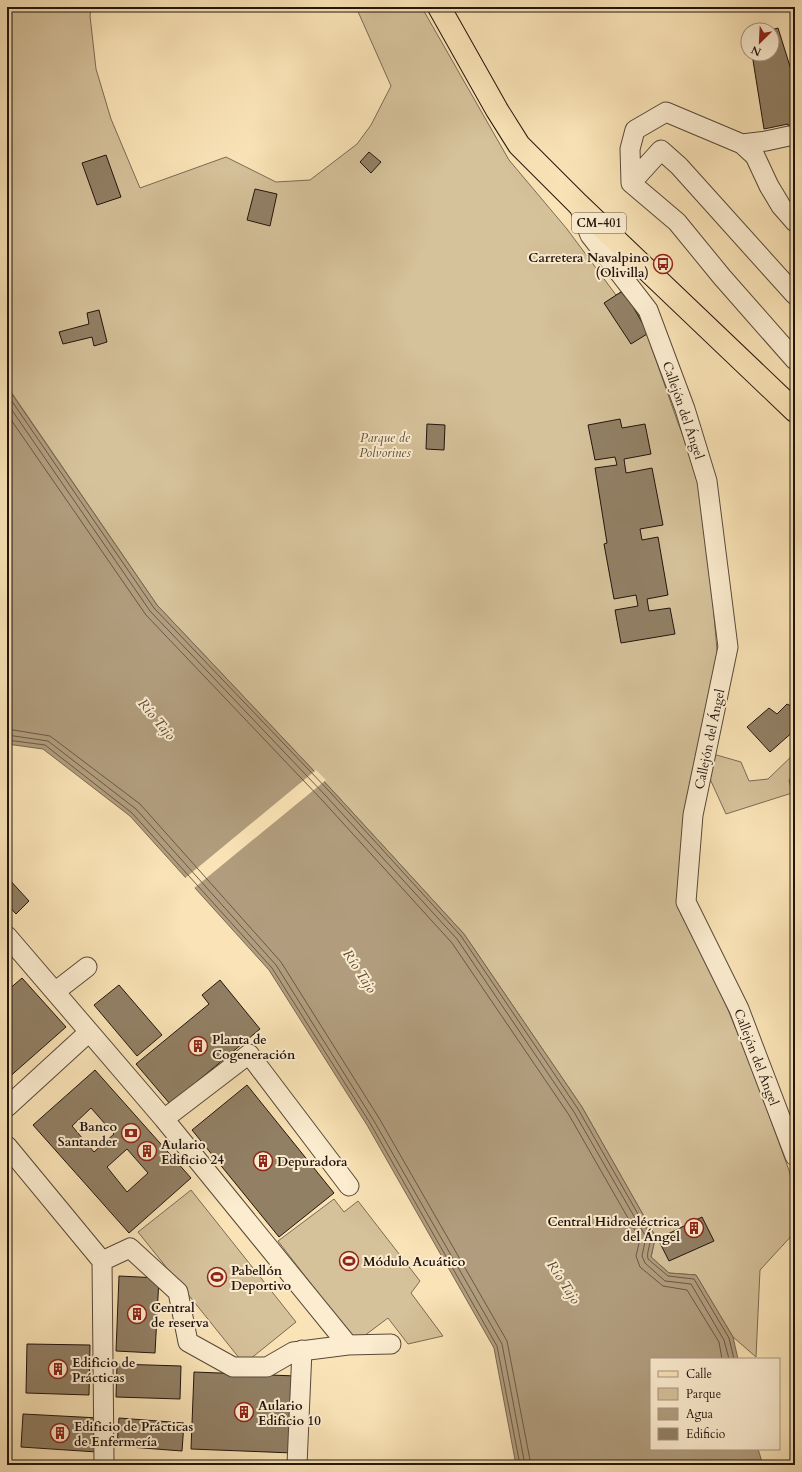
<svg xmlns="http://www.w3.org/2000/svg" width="802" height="1472" font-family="Cardo,serif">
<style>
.green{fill:#d5c19a;stroke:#7c6a54}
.water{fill:#b19d7d;stroke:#786650}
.pier{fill:#fae4b7}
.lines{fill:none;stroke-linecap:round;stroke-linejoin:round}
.shore{stroke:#6a5845;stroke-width:1}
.building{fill:#928065;stroke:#22140d;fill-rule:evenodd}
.minor-casing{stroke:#584838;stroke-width:21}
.major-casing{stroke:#22140d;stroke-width:24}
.minor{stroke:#fcedd0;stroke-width:19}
.major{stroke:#fae4b7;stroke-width:22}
.labels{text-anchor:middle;stroke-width:4;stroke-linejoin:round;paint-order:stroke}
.shield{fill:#fcedd0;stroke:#635548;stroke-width:1}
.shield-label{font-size:12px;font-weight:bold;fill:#22140d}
.poi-label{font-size:13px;font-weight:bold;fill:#22140d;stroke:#fcedd0;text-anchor:start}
.street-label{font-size:13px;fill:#22140d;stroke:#fcedd0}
.park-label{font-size:13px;font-style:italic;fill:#61513e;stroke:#fcedd0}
.water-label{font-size:14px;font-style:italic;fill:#5b4b3a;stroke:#fcedd0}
</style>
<rect width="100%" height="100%" fill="#fae4b7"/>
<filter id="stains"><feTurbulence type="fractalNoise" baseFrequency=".005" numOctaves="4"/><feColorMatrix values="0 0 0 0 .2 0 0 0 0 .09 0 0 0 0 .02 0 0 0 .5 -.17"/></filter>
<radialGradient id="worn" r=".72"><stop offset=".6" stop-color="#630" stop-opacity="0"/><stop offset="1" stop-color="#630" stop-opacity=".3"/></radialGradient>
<!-- green -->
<path class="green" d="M7,7h84l-1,9 6,53 15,50 29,69 86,-31 50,25 34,-2 47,-36 14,-19 20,-39 -35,-79h64l5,6 84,147 58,69 49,66 5,-3 10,11 13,23 34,97 25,64 15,175 -38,244 47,101 29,72 39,108v45l-35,38 -4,87 -23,-20 -37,-62 -27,-2 -18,-16 4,-18 -1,-5 -72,-127 -118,-173 -132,-144 -175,-185 -150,-219z
M795,753v20l-6,7 3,13 -66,21 -16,-35 3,-25 28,8 8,19 19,-2z
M191,1190l105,132 -52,42 -106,-132z
M334,1199l10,13 14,-11 62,80 -9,12 32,43 -35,8 -20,-26 -32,24 -78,-101z"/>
<!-- water -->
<path class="water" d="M7,387l150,218 175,185 132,144 118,173 72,127 1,5 -4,18 18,16 27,2 37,62 5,22h-87v90h107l5,16h-247l-22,-117 -127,-223 -98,-155 -139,-154 -87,-67 -36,-5z"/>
<!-- pier -->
<path class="pier" d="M316,770l10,10 -133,109 -9,-10z"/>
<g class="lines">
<!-- shore -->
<path class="shore" d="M7,394l147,214 176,184 131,144 117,173 72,126c2,8 -4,16 -2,24l20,17 26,3 35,59 5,21
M7,403l143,208 176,185 131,143 117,173 72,125 -4,19 3,7 20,18 26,3 33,56 5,19
M7,414l139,201 176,185 130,143 117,172 71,124 -4,17 4,11 23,19 24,4 32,52 3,17
M7,729l43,7 90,68 141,158 98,156 128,223 24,124
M7,735l41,6 88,68 140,156 98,156 128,223 23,121
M7,740l38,5 87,68 140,155 98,155 127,223 23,119"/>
</g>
<!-- building -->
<path class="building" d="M778,28l15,48 2,-1v76l-6,-15 -1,-12 -24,5 -12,-75h20l-1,-24z
M369,152l12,10 -10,11 -11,-11z
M106,155l15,42 -24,8 -15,-42z
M255,189l22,5 -7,32 -23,-6z
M621,292l10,11 13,23 3,8 -16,10 -27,-41z
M99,310l8,32 -13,4 -2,-9 -29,7 -4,-12 30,-8 -2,-11z
M620,419l2,9 23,-4 6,30 -27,5 2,14 26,-5 11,57 -23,4 2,11 16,-3 10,58 -21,4 2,12 21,-3 5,26 -54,9 -6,-33 23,-4 -2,-11 -22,4 -10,-55 3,-1 -12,-75 22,-3 -2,-8 -20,3 -7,-35z
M427,424l18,1 -1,25 -18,-1z
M787,704l8,4v22l-25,22 -23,-25 22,-19 8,6z
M7,877l22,24 -13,13 -9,-10z
M7,960l5,5 -5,5z
M22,978l44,49 -59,52v-88z
M220,980l40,49 -90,75 -34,-40 73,-60 -7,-9z
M119,985l43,50 -25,21 -43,-51z
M95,1070l96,108 -62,55 -96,-108zM91,1108l23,26 -20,18 -22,-26zM127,1149l21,24 -21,19 -20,-25z
M247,1085l87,108 -55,44 -87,-107z
M702,1217l12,24 -45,20 -11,-22z
M119,1276l40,2 -4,75 -39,-2z
M27,1344l63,1 -1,50 -63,-2z
M7,1346h2v49h-2z
M117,1364l64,2 -1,33 -64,-2z
M194,1372l102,4 -3,77 -102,-4z
M23,1414l76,4 -2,34 -76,-5z
M119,1418l65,5 -2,28 -65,-5z
M7,1423h3l-3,31z"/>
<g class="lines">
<!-- minor casing -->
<g class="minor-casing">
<path id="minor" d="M742,144l24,-3 23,-5
M631,183l30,-33 18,16 116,129
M578,204l12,31 58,75 37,99 22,72 21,166 -35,168 -7,87 53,107 56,147
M795,222l-14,-16 -12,-20 -14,-30 -13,-12 -76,-32 -31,18 -5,19 1,34 46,39 45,55 73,83
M7,936l157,183 85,-65 100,132
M56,991l31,-24
M7,1107l82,-75
M164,1119l184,226
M7,1146l95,115 28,-13 48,44 10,50 45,25h34l26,-15 55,-7 43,-1
M102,1261l2,200
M297,1465l5,-115"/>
</g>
<!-- major casing -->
<g class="major-casing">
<path id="major" d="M439,7l58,103 22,35 59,59 217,207"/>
</g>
<!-- minor -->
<use href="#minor" class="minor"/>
<!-- major -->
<use href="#major" class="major"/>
</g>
<!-- icons -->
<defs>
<g id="bus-ring" transform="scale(1)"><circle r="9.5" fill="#fcedd0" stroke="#8f2418" stroke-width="1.5"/><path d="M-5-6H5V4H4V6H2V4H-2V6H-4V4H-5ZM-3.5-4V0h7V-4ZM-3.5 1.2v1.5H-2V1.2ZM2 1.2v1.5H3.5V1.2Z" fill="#8f2418"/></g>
<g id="building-ring" transform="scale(1)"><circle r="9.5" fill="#fcedd0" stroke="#8f2418" stroke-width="1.5"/><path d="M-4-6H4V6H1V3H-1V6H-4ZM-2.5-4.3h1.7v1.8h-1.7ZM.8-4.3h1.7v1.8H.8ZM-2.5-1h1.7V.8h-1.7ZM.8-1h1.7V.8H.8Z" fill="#8f2418"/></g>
<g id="bank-ring" transform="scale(1)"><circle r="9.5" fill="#fcedd0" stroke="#8f2418" stroke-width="1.5"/><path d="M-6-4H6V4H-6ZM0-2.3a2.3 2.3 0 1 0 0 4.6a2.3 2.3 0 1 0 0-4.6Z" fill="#8f2418"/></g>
<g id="stadium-ring" transform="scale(1)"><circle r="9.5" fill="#fcedd0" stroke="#8f2418" stroke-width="1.5"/><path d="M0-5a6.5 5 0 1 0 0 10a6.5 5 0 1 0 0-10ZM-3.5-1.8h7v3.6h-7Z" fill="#8f2418"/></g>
</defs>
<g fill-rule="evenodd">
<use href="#bus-ring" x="663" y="264"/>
<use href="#building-ring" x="198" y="1046"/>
<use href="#bank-ring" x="131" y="1133"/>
<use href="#building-ring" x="147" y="1151"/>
<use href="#building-ring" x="263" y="1161"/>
<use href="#building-ring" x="694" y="1228"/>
<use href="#stadium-ring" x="349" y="1261"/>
<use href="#stadium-ring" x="217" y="1277"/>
<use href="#building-ring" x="137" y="1314"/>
<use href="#building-ring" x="58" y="1369"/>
<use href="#building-ring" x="244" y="1412"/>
<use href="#building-ring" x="60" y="1433"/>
</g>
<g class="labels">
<!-- shield labels -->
<rect class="shield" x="572" y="213" width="54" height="20" rx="3"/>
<g class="shield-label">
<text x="599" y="227">CM-401</text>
</g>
<!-- poi labels -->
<g class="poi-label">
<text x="649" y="262" text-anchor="end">Carretera Navalpino<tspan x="649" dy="15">(Olivilla)</tspan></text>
<text x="212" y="1044">Planta de<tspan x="212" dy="15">Cogeneración</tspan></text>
<text x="117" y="1131" text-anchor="end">Banco<tspan x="117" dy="15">Santander</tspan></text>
<text x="161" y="1149">Aulario<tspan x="161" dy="15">Edificio 24</tspan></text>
<text x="277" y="1166">Depuradora</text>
<text x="680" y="1226" text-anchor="end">Central Hidroeléctrica<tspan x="680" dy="15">del Ángel</tspan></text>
<text x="363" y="1266">Módulo Acuático</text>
<text x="231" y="1275">Pabellón<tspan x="231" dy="15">Deportivo</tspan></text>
<text x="151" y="1312">Central<tspan x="151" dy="15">de reserva</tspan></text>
<text x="72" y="1367">Edificio de<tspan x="72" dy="15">Prácticas</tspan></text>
<text x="258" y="1410">Aulario<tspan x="258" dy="15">Edificio 10</tspan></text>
<text x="74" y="1431">Edificio de Prácticas<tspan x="74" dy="15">de Enfermería</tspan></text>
</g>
<!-- street labels -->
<g class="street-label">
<text transform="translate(684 410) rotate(71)" y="5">Callejón del Ángel</text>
<text transform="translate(709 739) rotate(-78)" y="5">Callejón del Ángel</text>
<text transform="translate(757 1057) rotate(69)" y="5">Callejón del Ángel</text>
</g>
<!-- park labels -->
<g class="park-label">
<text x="385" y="442">Parque de<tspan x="385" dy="15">Polvorines</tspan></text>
</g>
<!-- water labels -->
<g class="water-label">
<text transform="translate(157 719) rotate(50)" y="5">Río Tajo</text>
<text transform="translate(360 971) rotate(57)" y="5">Río Tajo</text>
<text transform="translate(564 1282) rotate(57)" y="5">Río Tajo</text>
</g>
</g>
<!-- margin -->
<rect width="802" height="1472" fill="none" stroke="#fae4b7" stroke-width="24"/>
<rect x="8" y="8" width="786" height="1456" fill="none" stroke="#22140d" stroke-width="2"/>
<rect x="12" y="12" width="778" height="1448" fill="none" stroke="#22140d"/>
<!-- legend -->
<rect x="650" y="1358" width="130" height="92" fill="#fcedd0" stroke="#a59682"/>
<rect x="658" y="1371" width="20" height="6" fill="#fae4b7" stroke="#a59682"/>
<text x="686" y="1378" font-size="12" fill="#22140d">Calle</text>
<rect x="658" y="1388" width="20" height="12" fill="#d5c19a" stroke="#a59682"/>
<text x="686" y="1398" font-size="12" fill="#22140d">Parque</text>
<rect x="658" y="1408" width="20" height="12" fill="#b19d7d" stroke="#a59682"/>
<text x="686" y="1418" font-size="12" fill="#22140d">Agua</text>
<rect x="658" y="1428" width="20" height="12" fill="#928065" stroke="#a59682"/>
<text x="686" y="1438" font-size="12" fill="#22140d">Edificio</text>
<!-- north arrow -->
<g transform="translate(760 42) rotate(204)"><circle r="19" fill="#fcedd0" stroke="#a59682"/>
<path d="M0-3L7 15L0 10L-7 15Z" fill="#8f2418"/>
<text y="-6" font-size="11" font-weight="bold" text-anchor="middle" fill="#22140d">N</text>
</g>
<rect width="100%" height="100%" filter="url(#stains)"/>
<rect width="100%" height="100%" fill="url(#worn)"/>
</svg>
